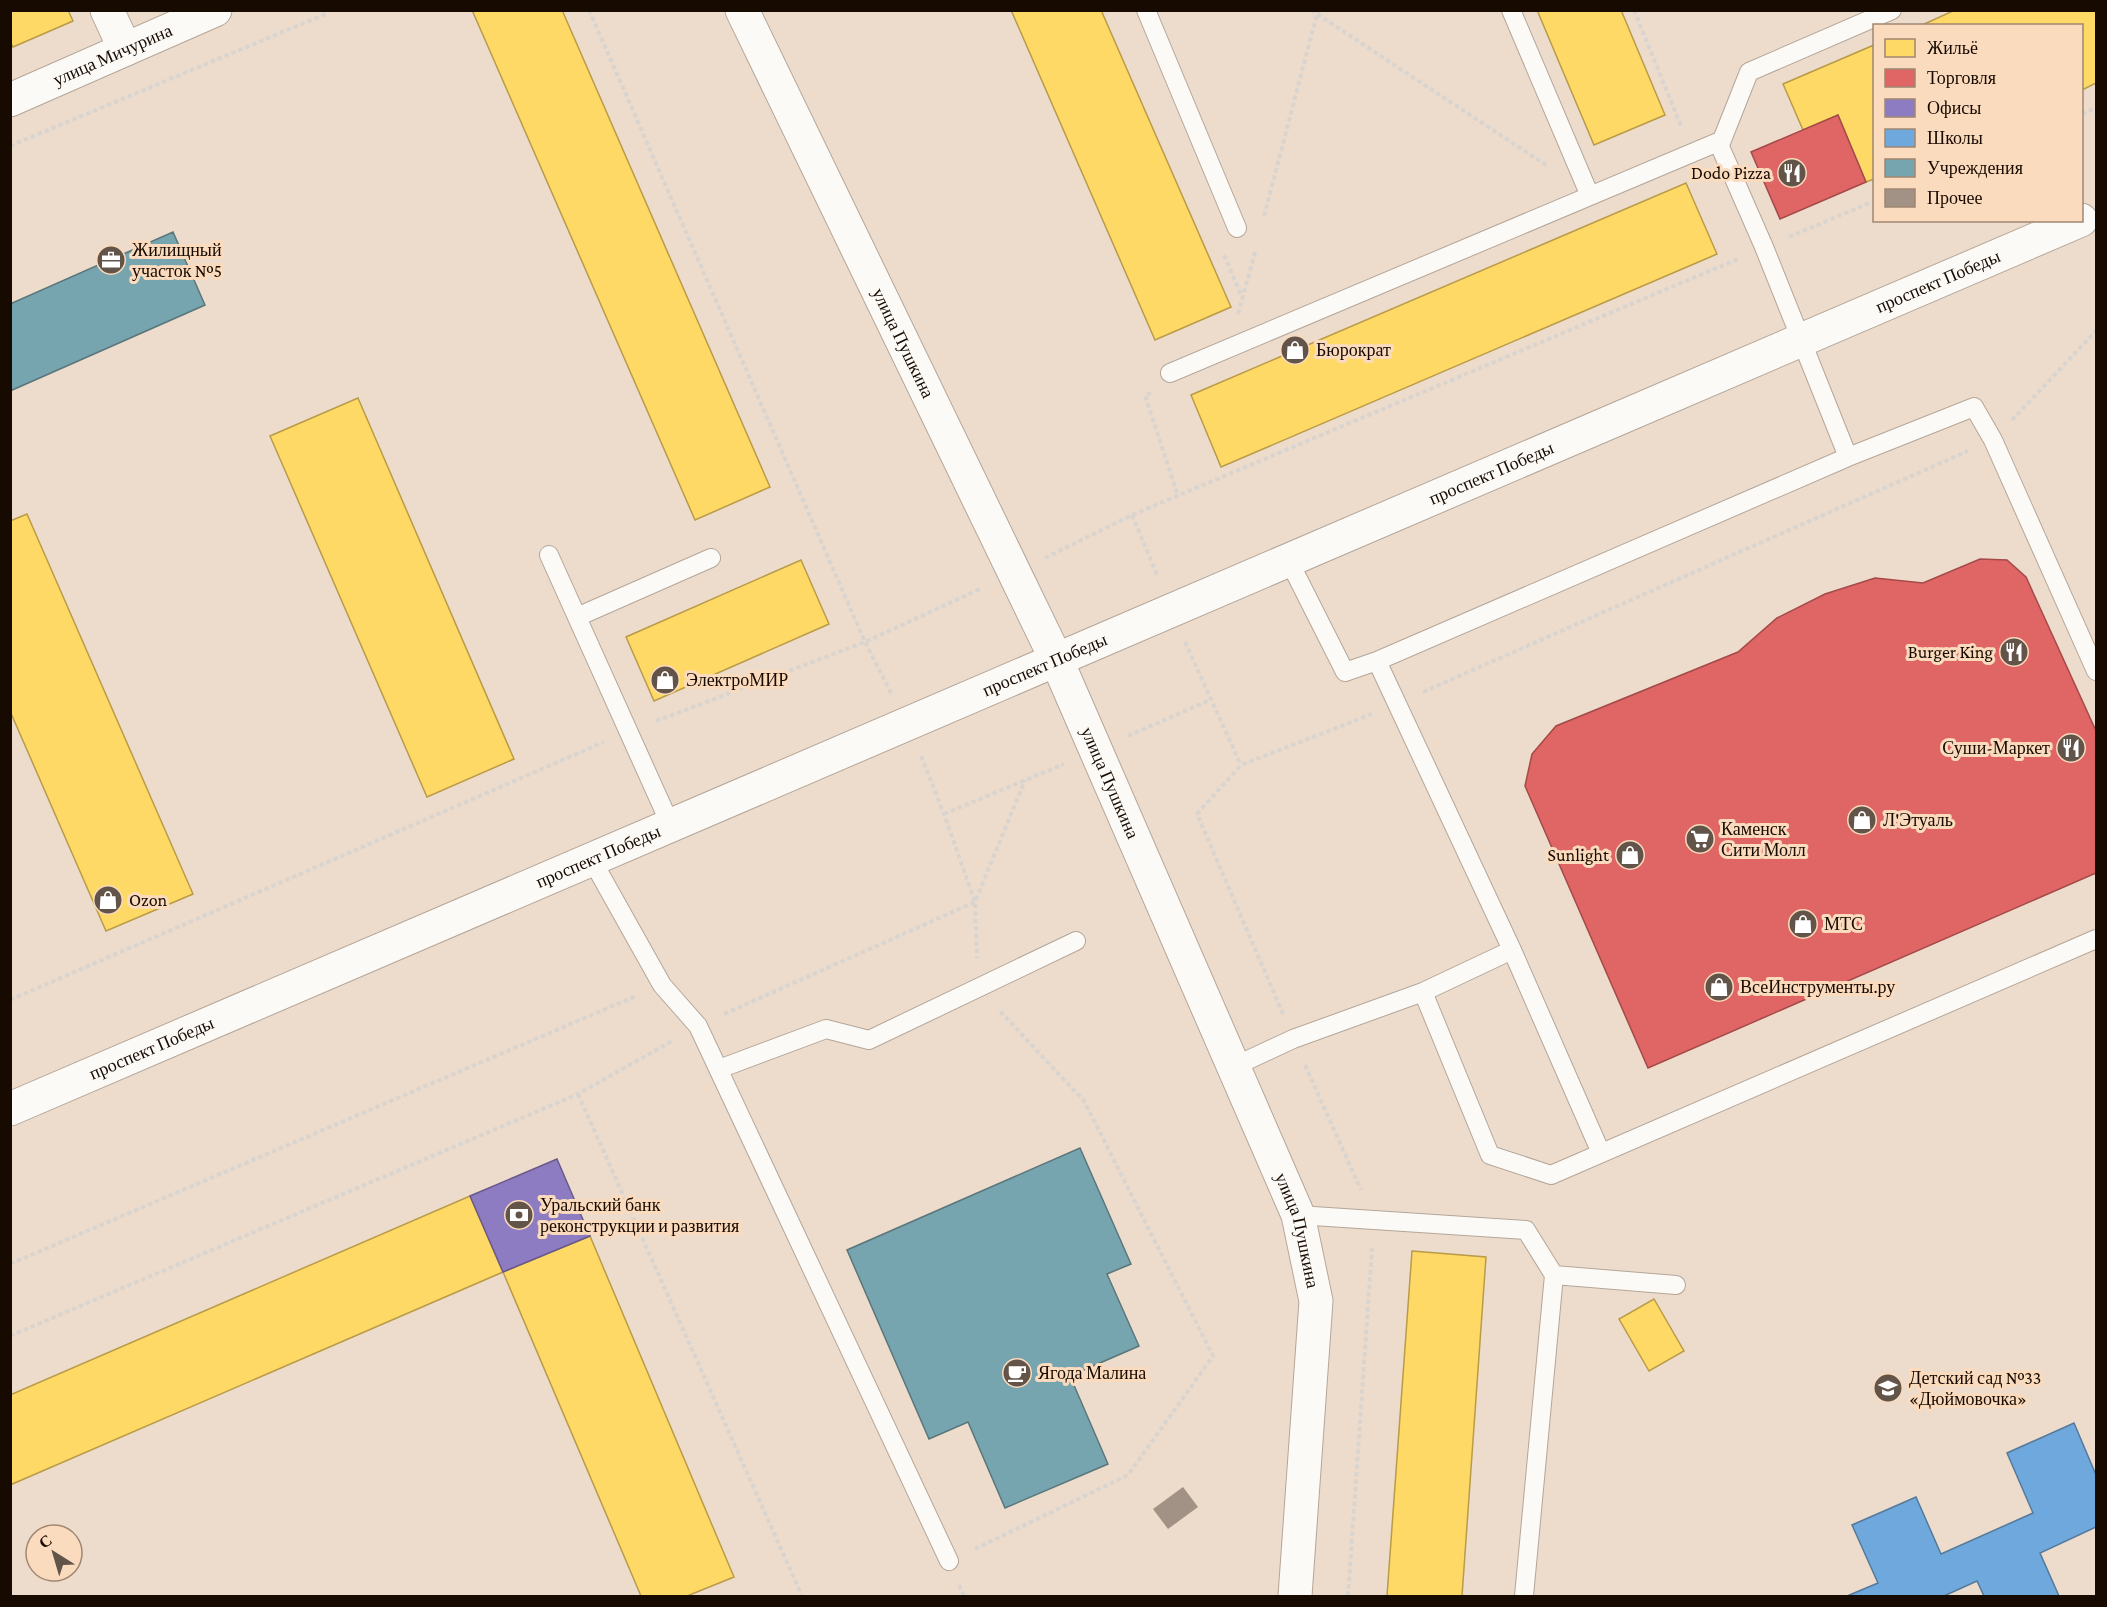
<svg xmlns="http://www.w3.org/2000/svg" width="2107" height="1607" font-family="'Crimson Pro',serif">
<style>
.homes{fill:#ffd966;stroke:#b99b48;stroke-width:1.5}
.shops{fill:#e06666;stroke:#a44a48;stroke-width:1.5}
.offices{fill:#8e7cc3;stroke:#6a5a89;stroke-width:1.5}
.schools{fill:#6fa8dc;stroke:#55799a;stroke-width:1.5}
.public{fill:#76a5af;stroke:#5a767b;stroke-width:1.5}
.building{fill:#a19285}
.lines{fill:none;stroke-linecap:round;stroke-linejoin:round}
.lane-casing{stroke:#b4a698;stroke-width:20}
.street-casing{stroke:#b4a698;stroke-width:35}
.secondary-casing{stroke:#b4a698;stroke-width:35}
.path{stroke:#dad4cf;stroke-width:4;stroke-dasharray:4.5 3;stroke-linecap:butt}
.lane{stroke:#fcfaf7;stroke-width:18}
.street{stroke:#fcfaf7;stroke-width:33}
.secondary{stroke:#fcfaf7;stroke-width:33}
.labels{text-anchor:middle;stroke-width:6;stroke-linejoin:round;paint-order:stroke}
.street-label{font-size:18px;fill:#170a01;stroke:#fbdbbe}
.poi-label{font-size:18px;fill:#170a01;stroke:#fbdbbe;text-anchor:start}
</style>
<rect width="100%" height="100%" fill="#eddccc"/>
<!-- homes -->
<path class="homes" d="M10,10h58l5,11 -60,26 -3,-5z
M472,10h90l208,477 -75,33z
M1011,10h90l130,297 -76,33z
M1537,10h84l44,105 -71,30z
M1955,10h141v73l-14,7v-64h-162z
M1874,45v134l-8,3 -28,-67 -35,15 -20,-46z
M1686,183l31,71 -496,213 -30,-72z
M358,398l156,361 -87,38 -157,-361z
M27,514l166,380 -87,37 -96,-220v-190z
M801,560l28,64 -175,77 -28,-64z
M470,1196l33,76 -493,213v-90z
M590,1236l144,341 -47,19h-46l-138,-324z
M1412,1251l74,6 -24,339h-75z
M1654,1299l30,52 -35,20 -30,-52z"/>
<!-- shops -->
<path class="shops" d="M1838,115l28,67 -86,37 -29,-67z
M1980,559l27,1 19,17 70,154v142l-448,195 -123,-282 7,-32 24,-28 182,-74 39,-34 48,-24 50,-16 48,5z"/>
<!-- offices -->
<path class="offices" d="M557,1159l33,77 -87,36 -33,-76z"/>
<!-- schools -->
<path class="schools" d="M2074,1423l22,52v52l-56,26 19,43h-75l-7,-15 -33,15h-97l31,-13 -26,-58 64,-28 25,57 92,-41 -26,-60z"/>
<!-- public -->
<path class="public" d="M173,232l32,73 -195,86v-87z
M1080,1148l51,116 -24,10 32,72 -69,30 38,88 -103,44 -37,-86 -39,17 -82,-189z"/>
<!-- building -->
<path class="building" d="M1183,1487l15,20 -30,22 -15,-20z"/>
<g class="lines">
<!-- lane casing -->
<g class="lane-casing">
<path id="lane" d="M1146,10l91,218
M1511,10l79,186
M1720,145l29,-73 143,-62
M1170,373l548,-231 46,105 84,210
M549,555l122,271
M1289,561l56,111 32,-11 471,-204 126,-50 19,33 103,231
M577,617l134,-59
M1377,661l135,289 89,203
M592,860l70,125 36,41 251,535
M1512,950l-89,42 67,163 61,20 545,-236
M1233,1067l60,-28 130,-47
M719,1069l107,-40 43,11 207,-99
M1298,1215l228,15 28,45 -30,321
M1554,1275l122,10"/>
</g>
<!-- street casing -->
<g class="street-casing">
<path id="street" d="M107,10l18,39"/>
</g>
<!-- secondary casing -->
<g class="secondary-casing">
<g id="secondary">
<path id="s1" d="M742,10l315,651 241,554 18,86 -21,295"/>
<path id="s2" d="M10,100l205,-90"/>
<path id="s3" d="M10,1109l2071,-889"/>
</g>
</g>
<!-- path -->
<path class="path" d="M589,10l276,632 26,51
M1311,10l235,155
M1634,10l47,116
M2082,114l14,-6
M10,146l318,-133
M1264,216l54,-206
M1789,237l85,-36
M1224,255l18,42
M1238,314l18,-65
M1151,393l-6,2 33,101
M2012,420l84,-89
M1132,515l26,62
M1045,558l87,-43 606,-256
M1185,642l56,123
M1423,692l545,-241
M656,721l209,-79 117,-54
M1128,736l82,-36
M921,756l23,58 31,88 2,56
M944,814l120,-50
M10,1000l594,-258
M724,1014l251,-112 50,-122
M1283,1014l-86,-200 44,-49 131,-51
M1305,1065l56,125
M578,1094l224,502
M10,1264l626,-268
M10,1336l568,-242 94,-53
M975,1549l153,-74 85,-119 -129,-255 -86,-92
M959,1585l5,11
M1348,1596l24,-348"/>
<!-- lane -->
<use href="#lane" class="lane"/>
<!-- street -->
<use href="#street" class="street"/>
<!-- secondary -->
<use href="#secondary" class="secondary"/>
</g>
<!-- icons -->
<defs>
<g id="restaurant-disc" transform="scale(1.5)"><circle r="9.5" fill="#625448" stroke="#fbdbbe"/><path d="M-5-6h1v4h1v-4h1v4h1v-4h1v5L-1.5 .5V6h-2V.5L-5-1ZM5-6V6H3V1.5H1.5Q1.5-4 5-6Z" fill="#fff"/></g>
<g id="office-disc" transform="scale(1.5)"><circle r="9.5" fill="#625448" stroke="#fbdbbe"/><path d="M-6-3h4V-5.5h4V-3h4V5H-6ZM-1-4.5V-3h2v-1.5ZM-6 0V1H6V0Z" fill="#fff"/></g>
<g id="shop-disc" transform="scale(1.5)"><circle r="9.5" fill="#625448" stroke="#fbdbbe"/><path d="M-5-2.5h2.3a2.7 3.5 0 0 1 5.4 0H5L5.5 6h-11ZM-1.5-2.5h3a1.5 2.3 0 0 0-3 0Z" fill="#fff"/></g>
<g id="supermarket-disc" transform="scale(1.5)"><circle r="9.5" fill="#625448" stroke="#fbdbbe"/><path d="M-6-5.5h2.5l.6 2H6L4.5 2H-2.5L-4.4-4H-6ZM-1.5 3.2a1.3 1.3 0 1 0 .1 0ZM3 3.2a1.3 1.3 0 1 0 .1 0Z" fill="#fff"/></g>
<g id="bank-disc" transform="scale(1.5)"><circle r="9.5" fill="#625448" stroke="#fbdbbe"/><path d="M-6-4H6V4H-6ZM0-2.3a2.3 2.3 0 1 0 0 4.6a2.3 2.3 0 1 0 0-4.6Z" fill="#fff"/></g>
<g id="cafe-disc" transform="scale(1.5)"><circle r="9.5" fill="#625448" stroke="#fbdbbe"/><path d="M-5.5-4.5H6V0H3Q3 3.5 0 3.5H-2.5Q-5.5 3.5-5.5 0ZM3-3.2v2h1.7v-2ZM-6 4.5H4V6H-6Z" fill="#fff"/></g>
<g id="school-disc" transform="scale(1.5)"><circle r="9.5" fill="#625448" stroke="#fbdbbe"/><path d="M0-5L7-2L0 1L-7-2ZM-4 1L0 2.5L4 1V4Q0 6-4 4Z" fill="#fff"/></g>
</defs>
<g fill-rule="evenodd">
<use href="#restaurant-disc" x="1792" y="173"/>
<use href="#office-disc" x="111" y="260"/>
<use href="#shop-disc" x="1295" y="350"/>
<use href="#restaurant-disc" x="2014" y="652"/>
<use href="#shop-disc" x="665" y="680"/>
<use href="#restaurant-disc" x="2071" y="748"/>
<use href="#shop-disc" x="1862" y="820"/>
<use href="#supermarket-disc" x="1700" y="839"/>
<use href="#shop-disc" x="1630" y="855"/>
<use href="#shop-disc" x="108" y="900"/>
<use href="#shop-disc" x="1803" y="924"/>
<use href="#shop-disc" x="1719" y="987"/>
<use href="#bank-disc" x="519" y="1215"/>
<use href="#cafe-disc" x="1017" y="1373"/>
<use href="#school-disc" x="1888" y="1388"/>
</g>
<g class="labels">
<!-- street labels -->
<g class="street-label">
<text dy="6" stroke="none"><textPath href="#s2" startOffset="112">улица Мичурина</textPath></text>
<text dy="6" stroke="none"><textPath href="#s3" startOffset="2098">проспект Победы</textPath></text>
<text dy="6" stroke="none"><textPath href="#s1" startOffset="370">улица Пушкина</textPath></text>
<text dy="6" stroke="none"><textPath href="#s3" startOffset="1612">проспект Победы</textPath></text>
<text dy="6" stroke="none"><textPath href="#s3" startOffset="1126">проспект Победы</textPath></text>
<text dy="6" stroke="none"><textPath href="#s1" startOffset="856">улица Пушкина</textPath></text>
<text dy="6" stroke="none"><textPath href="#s3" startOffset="640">проспект Победы</textPath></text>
<text dy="6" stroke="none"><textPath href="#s3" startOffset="154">проспект Победы</textPath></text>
<text dy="6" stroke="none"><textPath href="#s1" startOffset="1342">улица Пушкина</textPath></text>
</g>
<!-- poi labels -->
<g class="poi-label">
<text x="1771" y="179" text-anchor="end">Dodo Pizza</text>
<text x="132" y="256">Жилищный<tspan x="132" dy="21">участок №5</tspan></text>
<text x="1316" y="356">Бюрократ</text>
<text x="1993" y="658" text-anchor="end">Burger King</text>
<text x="686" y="686">ЭлектроМИР</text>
<text x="2050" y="754" text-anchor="end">Суши-Маркет</text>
<text x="1883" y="826">Л'Этуаль</text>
<text x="1721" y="835">Каменск<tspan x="1721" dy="21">Сити Молл</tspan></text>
<text x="1609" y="861" text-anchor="end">Sunlight</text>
<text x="129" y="906">Ozon</text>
<text x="1824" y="930">МТС</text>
<text x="1740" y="993">ВсеИнструменты.ру</text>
<text x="540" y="1211">Уральский банк<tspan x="540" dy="21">реконструкции и развития</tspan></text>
<text x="1038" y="1379">Ягода Малина</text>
<text x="1909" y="1384">Детский сад №33<tspan x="1909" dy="21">«Дюймовочка»</tspan></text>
</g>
</g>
<!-- border -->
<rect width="2107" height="1607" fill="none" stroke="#170a01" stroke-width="24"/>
<!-- legend -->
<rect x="1873" y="24" width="210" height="198" fill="#fbdbbe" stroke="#a08772" stroke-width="1.5"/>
<rect x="1885" y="39" width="30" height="18" fill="#ffd966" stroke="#a08772" stroke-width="1.5"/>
<text x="1927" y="54" font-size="18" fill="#170a01">Жильё</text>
<rect x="1885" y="69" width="30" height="18" fill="#e06666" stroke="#a08772" stroke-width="1.5"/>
<text x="1927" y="84" font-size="18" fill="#170a01">Торговля</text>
<rect x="1885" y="99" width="30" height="18" fill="#8e7cc3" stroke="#a08772" stroke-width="1.5"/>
<text x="1927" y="114" font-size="18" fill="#170a01">Офисы</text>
<rect x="1885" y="129" width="30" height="18" fill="#6fa8dc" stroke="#a08772" stroke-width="1.5"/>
<text x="1927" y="144" font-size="18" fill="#170a01">Школы</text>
<rect x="1885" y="159" width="30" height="18" fill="#76a5af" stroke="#a08772" stroke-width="1.5"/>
<text x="1927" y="174" font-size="18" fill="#170a01">Учреждения</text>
<rect x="1885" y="189" width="30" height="18" fill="#a19285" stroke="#a08772" stroke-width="1.5"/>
<text x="1927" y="204" font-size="18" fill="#170a01">Прочее</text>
<!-- north arrow -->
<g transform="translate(54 1553) rotate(323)"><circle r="28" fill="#fbdbbe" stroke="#a08772" stroke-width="1.5"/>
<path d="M0-4.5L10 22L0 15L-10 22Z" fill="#625448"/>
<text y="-9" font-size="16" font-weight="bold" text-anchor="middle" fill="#170a01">С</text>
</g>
</svg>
